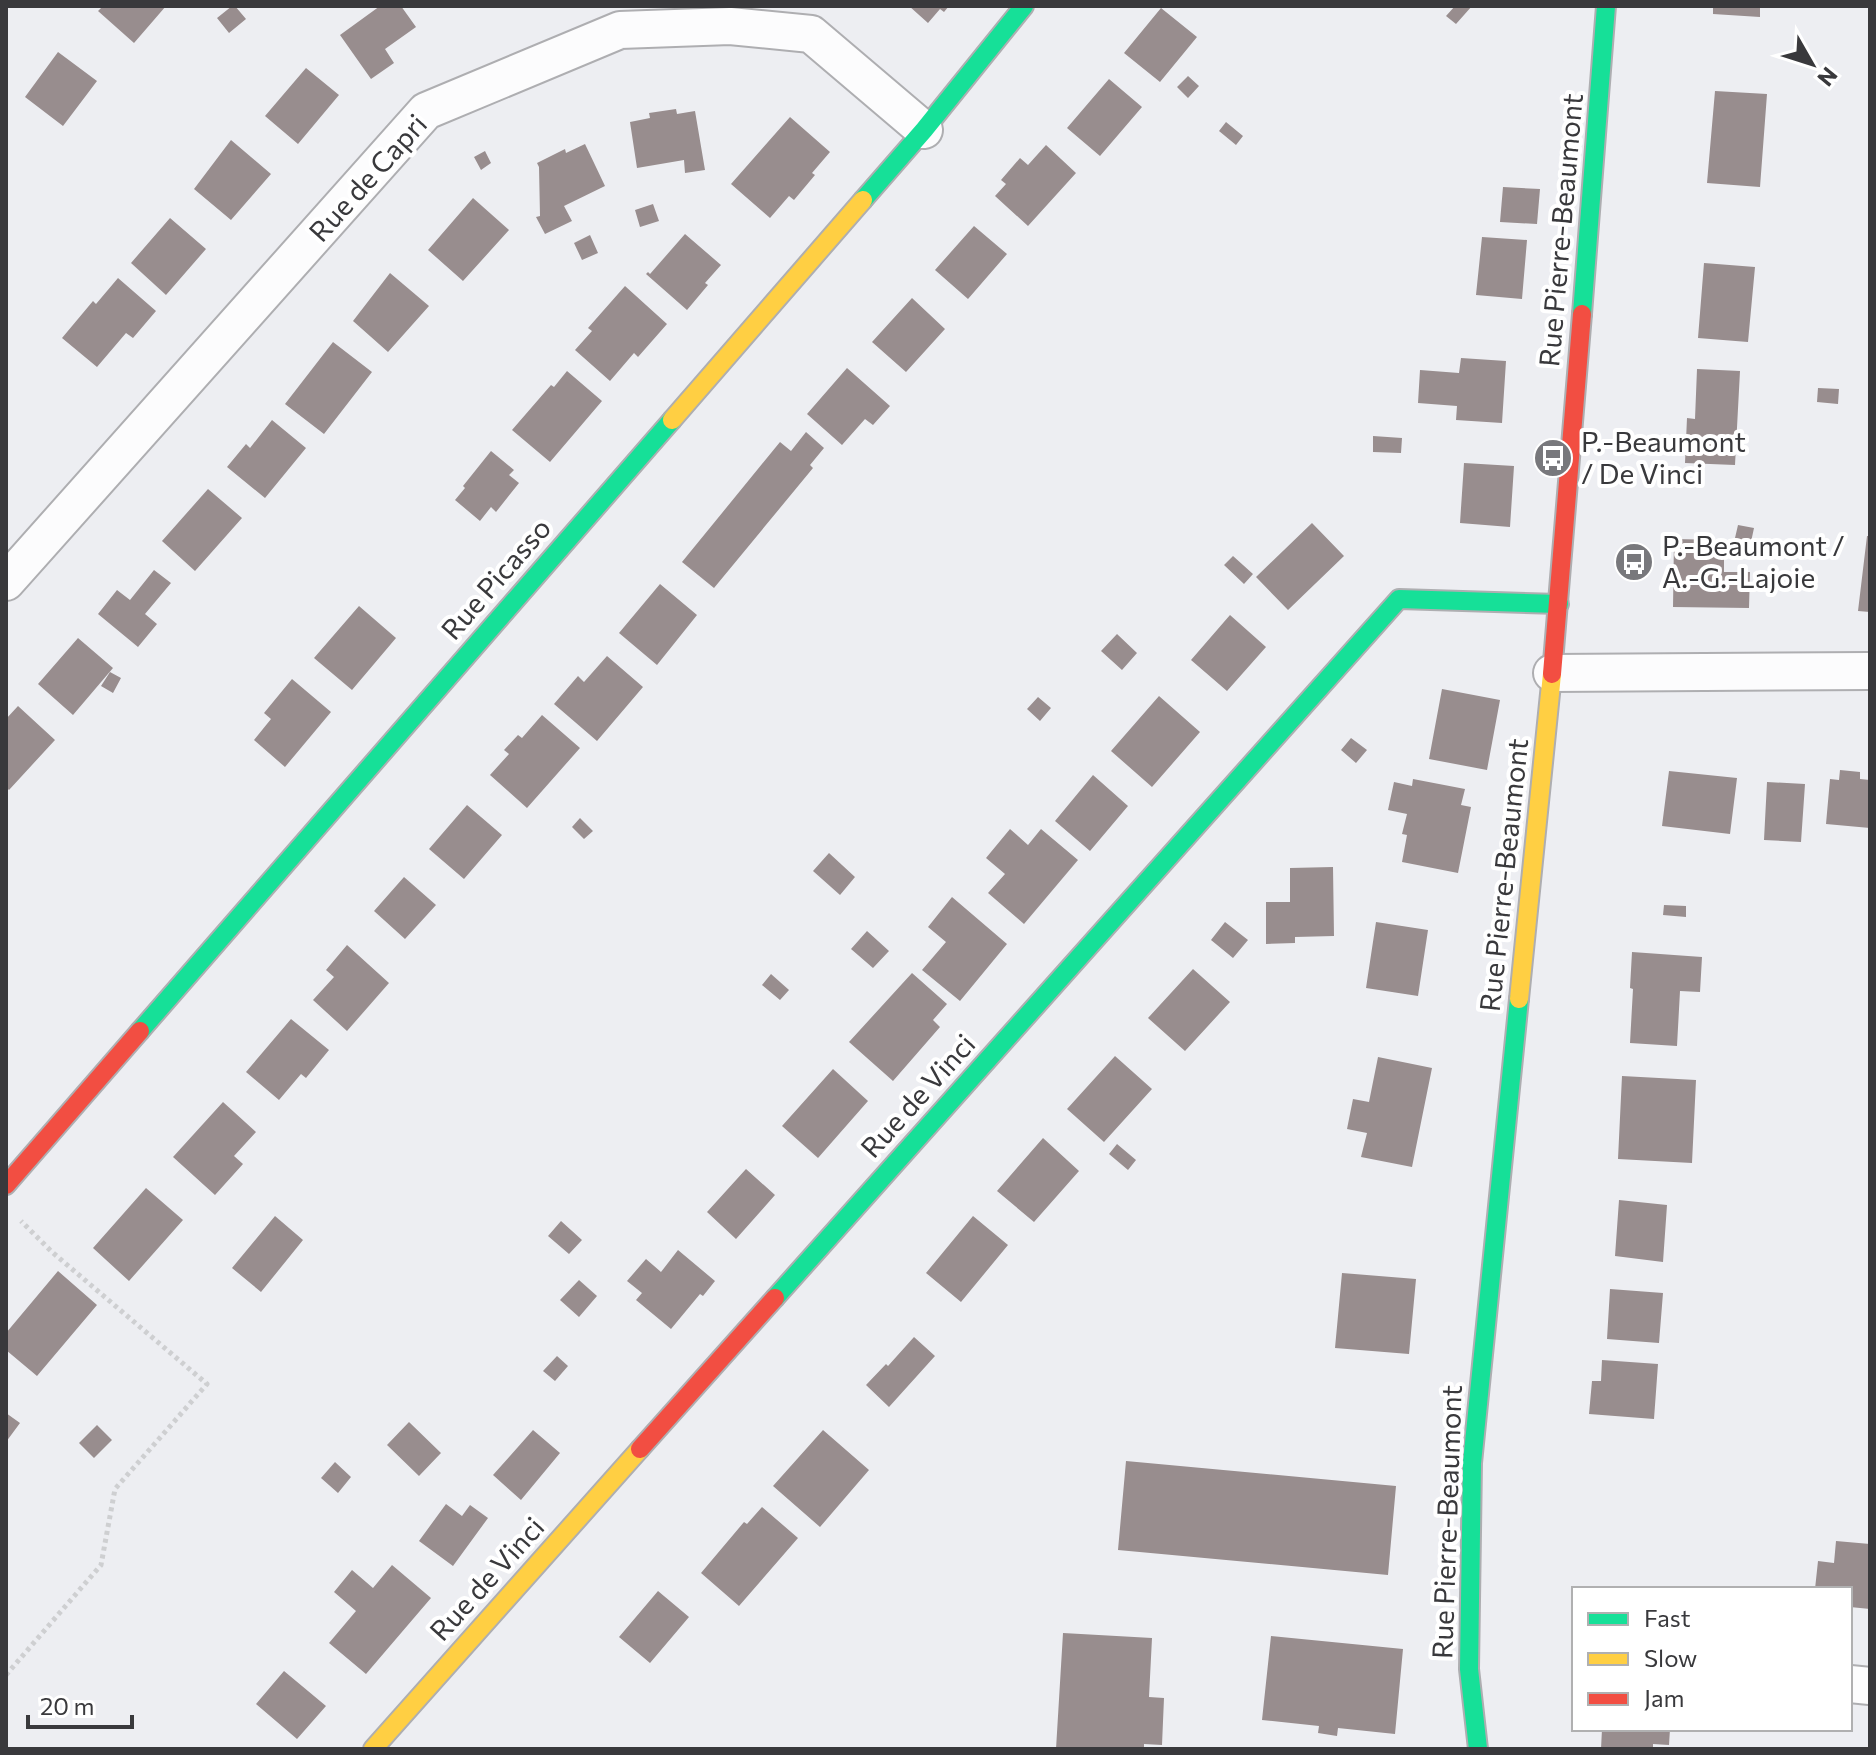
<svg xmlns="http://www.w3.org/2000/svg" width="1876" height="1755" font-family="Commissioner,sans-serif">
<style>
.building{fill:#988d8e}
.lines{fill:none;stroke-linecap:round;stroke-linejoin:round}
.street-casing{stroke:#aeaeb1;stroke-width:40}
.fast-casing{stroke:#aeaeb1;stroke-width:22}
.slow-casing{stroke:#aeaeb1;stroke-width:22}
.jam-casing{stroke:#aeaeb1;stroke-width:22}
.path{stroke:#cecfd1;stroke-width:5;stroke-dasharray:4 4;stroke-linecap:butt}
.street{stroke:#fcfcfd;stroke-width:36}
.fast{stroke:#16e098;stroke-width:18}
.slow{stroke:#ffcf43;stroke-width:18}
.jam{stroke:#f24e42;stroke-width:18}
.labels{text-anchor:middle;stroke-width:8;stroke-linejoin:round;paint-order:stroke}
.street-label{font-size:28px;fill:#39393c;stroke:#fff}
.poi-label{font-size:28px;fill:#39393c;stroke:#fff;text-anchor:start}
</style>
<rect width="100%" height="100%" fill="#edeef2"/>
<!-- building -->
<path class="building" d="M103,6h63l-32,37 -36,-32z
M232,6h3l11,13 -17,14 -12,-15z
M380,6h21l15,21 -31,22 9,14 -23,16 -31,-44z
M909,6h40l-5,6 -4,-3 -12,14z
M1455,6h17l-16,18 -10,-8z
M1713,6h47v11l-47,-3z
M1161,8l36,29 -37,45 -36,-29z
M58,52l39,29 -34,45 -38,-29z
M306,68l33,27 -41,49 -33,-28z
M1188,76l11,10 -11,12 -11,-11z
M1109,79l33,28 -42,49 -33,-28z
M1715,91l52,3 -7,93 -53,-4z
M676,109l1,5 18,-3 10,59 -20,3 -1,-13 -47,8 -7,-46 20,-4 -1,-5z
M790,117l40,35 -18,21 3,2 -21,25 -5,-4 -19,22 -39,-34z
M1226,122l17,14 -7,9 -17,-14z
M231,140l40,34 -40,46 -37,-31z
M585,144l20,42 -41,20 8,15 -27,13 -9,-17 4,-1 -1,-49 -2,-4 28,-14 1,4z
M1046,145l30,28 -48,53 -33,-30 11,-12 -5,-4 19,-22 8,7z
M485,151l6,12 -10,7 -7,-13z
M1503,187l37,2 -3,35 -37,-2z
M473,198l36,32 -46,51 -35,-31z
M653,204l6,17 -19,6 -5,-17z
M170,218l36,31 -40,46 -35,-32z
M974,226l33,28 -39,45 -33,-29z
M685,234l36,31 -16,18 3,2 -21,25 -41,-36 2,-2 2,2z
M590,235l8,18 -16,7 -8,-17z
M1482,237l45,3 -5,59 -46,-4z
M1704,263l51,4 -7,75 -50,-4z
M390,273l39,33 -41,46 -35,-31z
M118,278l38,33 -23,27 -7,-5 -29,34 -35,-29 31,-37 3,3z
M625,286l42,38 -29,33 -4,-4 -24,28 -35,-31 17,-19 -4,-3z
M912,298l33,31 -39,43 -34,-30z
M333,342l39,30 -48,62 -39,-30z
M1461,358l45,3 -4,62 -46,-3 1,-14 -39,-3 2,-33 39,3z
M847,368l43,38 -17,19 -8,-6 -23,26 -35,-31z
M1697,369l43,2 -5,94 -50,-2 2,-45 8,1z
M567,371l35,30 -52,61 -38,-32 39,-45 3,2z
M1818,388l21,1 -1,15 -21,-2z
M272,420l34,28 -41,50 -38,-31 19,-23 4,4z
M806,432l18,16 -14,17 3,3 -99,120 -32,-26 98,-120 11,9z
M1373,436l29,2 -1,15 -28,-1z
M491,451l23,19 -5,5 10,8 -23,29 -5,-5 -11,14 -25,-21 10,-12 -2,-2z
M1464,463l50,3 -4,61 -50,-4z
M208,489l34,29 -47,53 -33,-30z
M1312,523l32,33 -56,54 -32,-33z
M1738,525l16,3 -3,14 -16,-4z
M1867,536h3v76l-12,-1z
M1674,539l50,1v32h26l-1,36 -76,-1z
M1233,556l20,18 -9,10 -20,-19z
M154,570l17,13 -26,31 12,10 -19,23 -40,-33 19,-24 13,10z
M660,584l37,31 -40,50 -38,-32z
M359,606l37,32 -44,52 -38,-32z
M1230,615l36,32 -39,44 -36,-31z
M1117,634l20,19 -15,17 -21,-19z
M78,638l35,30 -40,47 -35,-31z
M607,656l36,31 -46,54 -43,-37 24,-28 6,6z
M110,672l11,6 -8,15 -12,-7z
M292,679l39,33 -46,55 -31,-27 17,-21 -7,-6z
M1442,689l58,11 -13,70 -58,-11z
M1159,696l41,36 -48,55 -41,-36z
M1038,697l13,11 -11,13 -13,-12z
M18,706l37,34 -46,50 -3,-3v-68z
M542,715l38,33 -53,60 -37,-33 19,-21 -5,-4 14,-15 4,3z
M1351,738l16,12 -11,13 -15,-13z
M1840,770l20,2v7l10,1v48l-44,-4 4,-45 9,1z
M1669,771l68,7 -7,56 -68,-8z
M1093,775l35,31 -38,45 -35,-30z
M1413,779l52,10 -4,16 10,2 -13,66 -56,-11 5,-27 -5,-1 5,-20 -19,-4 6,-28 18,4z
M1767,782l38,2 -4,58 -37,-2z
M467,805l35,30 -38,44 -35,-30z
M580,818l13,13 -9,8 -12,-12z
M1010,829l18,16 13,-16 37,31 -54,64 -36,-31 17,-19 -19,-16z
M829,853l26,24 -15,18 -27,-24z
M1333,867l1,69 -39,1v6l-29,1v-42h24v-34z
M404,877l32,28 -31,34 -31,-28z
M952,897l55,47 -47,57 -38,-31 24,-28 -18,-15z
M1664,905l22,1v11l-23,-2z
M1225,922l23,18 -15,18 -22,-18z
M1376,922l52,8 -10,66 -52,-8z
M867,931l22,20 -16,17 -22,-19z
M347,945l42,38 -42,48 -34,-31 21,-23 -8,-7z
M1632,952l70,5 -2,35 -20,-1 -3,55 -47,-3 3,-54 -3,-1z
M1193,969l37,33 -45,49 -37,-33z
M912,973l35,31 -14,16 7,7 -47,54 -44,-39z
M771,974l18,16 -9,10 -18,-15z
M291,1019l38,31 -23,28 -5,-4 -22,26 -33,-28z
M1115,1056l37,33 -48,53 -37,-33z
M1378,1057l54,11 -20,99 -51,-10 6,-24 -20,-4 6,-30 16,3z
M833,1069l35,32 -50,57 -36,-32z
M1622,1076l74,4 -4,83 -74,-4z
M223,1102l33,30 -22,24 9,8 -28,31 -42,-38z
M1043,1138l36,33 -45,51 -37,-31z
M1117,1144l19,16 -8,10 -19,-16z
M746,1169l29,26 -39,44 -29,-27z
M146,1188l37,32 -54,61 -36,-33z
M1619,1200l48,5 -4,57 -48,-6z
M275,1216l28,24 -42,52 -29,-24z
M973,1216l35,29 -47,57 -35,-29z
M561,1221l21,19 -13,14 -21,-18z
M678,1250l37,31 -12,15 -3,-2 -29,35 -35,-29 6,-7 -15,-12 19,-22 15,13z
M58,1271l39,34 -60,71 -31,-26v-17z
M1342,1273l74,6 -7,75 -74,-6z
M579,1280l18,16 -18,21 -19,-17z
M1610,1289l53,4 -4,50 -52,-4z
M914,1337l21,19 -46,51 -23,-22 20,-21 2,2z
M557,1356l11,10 -13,15 -12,-10z
M1602,1360l56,4 -4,55 -65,-5 3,-33h9z
M6,1413l14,10 -14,19z
M409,1422l32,31 -22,23 -32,-31z
M97,1425l15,15 -18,18 -15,-15z
M533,1430l27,23 -39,47 -28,-25z
M823,1430l46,40 -49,57 -47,-41z
M1126,1461l270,25 -8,89 -270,-25z
M335,1462l16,15 -13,16 -17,-15z
M446,1504l16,12 8,-11 18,13 -35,48 -34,-25z
M762,1507l36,31 -59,68 -38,-33 43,-51 3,2z
M1836,1541l34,3v65l-20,-2v-18h-35l3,-28 16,2z
M392,1565l39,33 -65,76 -37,-31 27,-32 -22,-19 18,-22 21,18z
M658,1591l31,26 -39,46 -31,-26z
M1063,1633l89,5 -3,59 15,1 -2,47 -18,-1v5h-88z
M1271,1636l132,13 -8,85 -57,-6 -1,8 -19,-3 1,-7 -57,-6z
M284,1671l42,35 -29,33 -41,-35z
M1602,1729h68l-1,16 -16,-1v5h-52z"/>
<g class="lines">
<!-- street casing -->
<g class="street-casing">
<path id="street" d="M6,582l420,-471 194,-81 110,-4 81,8 113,96
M1552,673l318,-2
M1850,1684l20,2"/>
</g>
<!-- fast casing -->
<g class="fast-casing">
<path id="fast" d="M863,200l61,-70 100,-124
M1582,314l24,-308
M140,1031l532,-611
M775,1298l624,-699 160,5
M1478,1749l-9,-80 3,-206 47,-464"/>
</g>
<!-- slow casing -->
<g class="slow-casing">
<path id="slow" d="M672,420l191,-220
M1519,999l33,-325
M373,1749l267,-300"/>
</g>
<!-- jam casing -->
<g class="jam-casing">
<path id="jam" d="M1552,674l30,-360
M6,1185l134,-154
M640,1449l135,-151"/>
</g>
<!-- path -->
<path class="path" d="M6,1675l95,-110 14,-76 92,-105 -155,-132 -31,-31"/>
<!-- street -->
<use href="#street" class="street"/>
<!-- fast -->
<use href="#fast" class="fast"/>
<!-- slow -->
<use href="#slow" class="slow"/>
<!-- jam -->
<use href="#jam" class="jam"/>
</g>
<!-- icons -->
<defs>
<g id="bus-disc" transform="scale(2)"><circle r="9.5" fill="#78787c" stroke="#fff"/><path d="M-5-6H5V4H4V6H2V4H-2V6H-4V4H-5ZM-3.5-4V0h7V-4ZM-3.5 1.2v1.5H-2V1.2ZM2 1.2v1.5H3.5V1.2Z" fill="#fff"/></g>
</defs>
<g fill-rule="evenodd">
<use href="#bus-disc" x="1553" y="458"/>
<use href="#bus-disc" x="1634" y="562"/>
</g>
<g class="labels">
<!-- street labels -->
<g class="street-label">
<text transform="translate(368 178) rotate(-48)" y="10">Rue de Capri</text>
<text transform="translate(1561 230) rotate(-85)" y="10">Rue Pierre-Beaumont</text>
<text transform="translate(496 579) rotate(-49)" y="10">Rue Picasso</text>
<text transform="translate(1504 875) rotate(-84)" y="10">Rue Pierre-Beaumont</text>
<text transform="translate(918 1096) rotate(-48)" y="10">Rue de Vinci</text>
<text transform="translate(1447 1522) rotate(-88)" y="10">Rue Pierre-Beaumont</text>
<text transform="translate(487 1579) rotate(-48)" y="10">Rue de Vinci</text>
</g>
<!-- poi labels -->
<g class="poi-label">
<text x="1581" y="452">P.-Beaumont<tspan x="1581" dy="32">/ De Vinci</tspan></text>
<text x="1662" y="556">P.-Beaumont /<tspan x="1662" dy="32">A.-G.-Lajoie</tspan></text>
</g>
</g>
<!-- border -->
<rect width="1876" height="1755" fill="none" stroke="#39393c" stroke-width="16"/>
<!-- legend -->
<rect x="1572" y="1587" width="280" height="144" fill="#ffffff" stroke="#b0b0b1" stroke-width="2"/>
<rect x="1588" y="1613" width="40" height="12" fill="#16e098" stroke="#b0b0b1" stroke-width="2"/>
<text x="1644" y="1627" font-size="24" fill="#39393c">Fast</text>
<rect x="1588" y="1653" width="40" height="12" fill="#ffcf43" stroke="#b0b0b1" stroke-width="2"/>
<text x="1644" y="1667" font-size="24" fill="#39393c">Slow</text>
<rect x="1588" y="1693" width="40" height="12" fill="#f24e42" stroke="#b0b0b1" stroke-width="2"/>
<text x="1644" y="1707" font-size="24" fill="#39393c">Jam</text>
<!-- north arrow -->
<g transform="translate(1812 64) rotate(129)" stroke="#ffffff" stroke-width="6" paint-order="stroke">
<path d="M0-6L14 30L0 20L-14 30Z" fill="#39393c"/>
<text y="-12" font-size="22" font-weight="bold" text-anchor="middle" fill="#39393c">N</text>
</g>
<!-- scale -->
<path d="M28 1715v12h104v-12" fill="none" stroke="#39393c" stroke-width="4"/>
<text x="40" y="1715" font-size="24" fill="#39393c" stroke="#ffffff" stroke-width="6" paint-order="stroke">20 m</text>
</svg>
